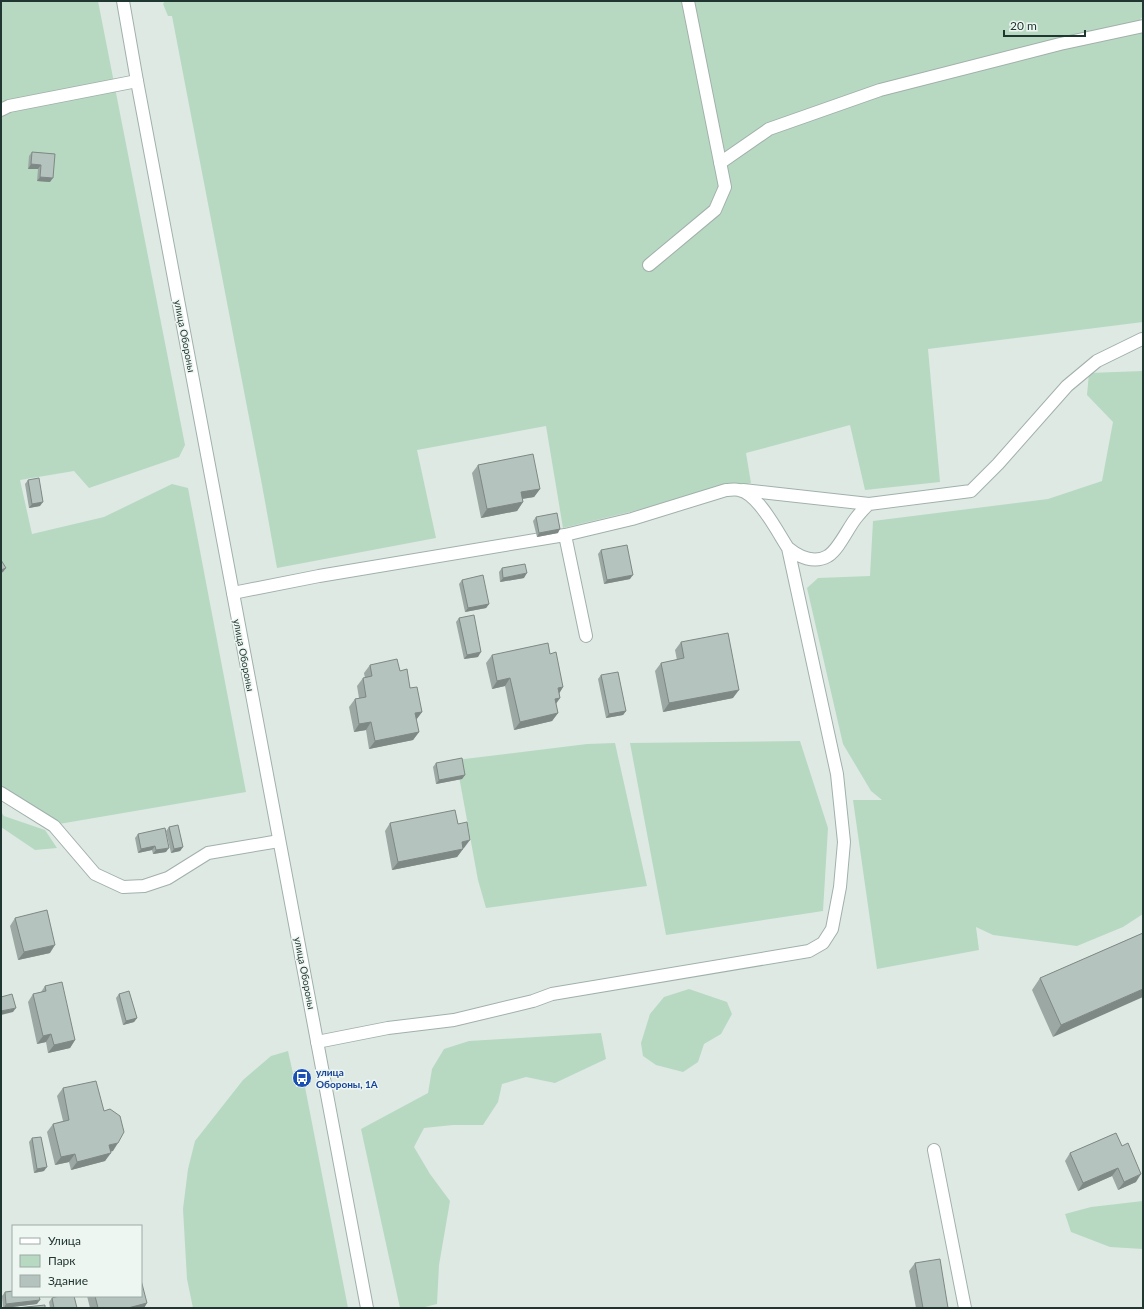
<svg xmlns="http://www.w3.org/2000/svg" width="1144" height="1309" font-family="Lato,sans-serif">
<style>
.green{fill:#b7d9c1}
.lines{fill:none;stroke-linecap:round;stroke-linejoin:round}
.service-casing{stroke:#a1b0ab;stroke-width:14}
.minor-casing{stroke:#a1b0ab;stroke-width:14}
.tertiary-casing{stroke:#a1b0ab;stroke-width:14}
.service{stroke:#fff;stroke-width:12}
.minor{stroke:#fff;stroke-width:12}
.tertiary{stroke:#fff;stroke-width:12}
.wall{fill:#9ba8a3}
.shaded-wall{fill:#7e8884}
.building{fill:#b4c3bd;stroke:#7e8884}
.labels{text-anchor:middle;stroke-width:3;stroke-linejoin:round;paint-order:stroke}
.street-label{font-size:10px;fill:#203731;stroke:#eef6f2}
.transit-label{font-size:10px;font-weight:bold;fill:#164399;stroke:#eef6f2;text-anchor:start}
</style>
<rect width="100%" height="100%" fill="#dee9e4"/>
<!-- green -->
<path class="green" d="M1,1h97l87,444 -6,12 -90,31 -15,-17 -54,9 12,54 72,-17 68,-33 16,4 58,304 -187,32 -58,-38z
M165,1h978v16l-3,2 3,15v288l-215,27 12,133 -75,8 -15,-65 -104,28 5,30 -188,45 -17,-102 -129,24 19,88 -159,30 -15,-83 -90,-469h-4l-5,-12z
M1143,371v543l-20,13 -46,19 -84,-11 -17,-8 3,23 -102,19 -24,-169h29l-11,-9 -28,-47 -36,-156 11,-10 52,-2 3,-55 175,-22 54,-18 11,-59 -26,-27 2,-22z
M800,741l28,87 -5,83 -157,24 -36,-192z
M615,743l32,143 -161,22 -8,-28 -22,-120 131,-16z
M1,812l3,4 41,14 12,18 -22,2 -34,-23z
M689,989l38,13 5,12 -11,20 -17,10 -6,18 -15,10 -27,-7 -13,-9 -2,-13 9,-29 14,-17z
M601,1033l5,26 -51,24 -29,-6 -24,7 -4,18 -15,23h-30l-29,3 -10,19 16,27 20,27 -11,64 -2,39 -16,4h-21l-39,-179 67,-36 4,-24 12,-20 25,-8z
M288,1051l8,36h9l43,221h-155l-6,-29 -4,-70 5,-40 7,-28 48,-61 28,-24z
M1143,1201v48l-33,-2 -39,-15 -6,-18 26,-7z"/>
<g class="lines">
<!-- service casing -->
<g class="service-casing">
<path id="service" d="M720,163l49,-34 111,-39 180,-46 83,-18
M649,265l66,-55 10,-23 -37,-186
M743,490l126,14
M565,535l21,101
M788,548c11,9 26,16 40,8 11,-7 20,-28 28,-38 4,-5 8,-10 13,-14l102,-13 27,-27 69,-78 30,-25 45,-22
M233,593l86,-17 246,-41 67,-16 94,-29c4,0 9,-1 13,0 19,3 39,43 49,58l49,226 7,68 -4,45 -8,42 -9,14 -14,8 -257,43 -19,7 -79,19 -66,8 -71,14
M934,1150l31,158"/>
</g>
<!-- minor casing -->
<g class="minor-casing">
<path id="minor" d="M1,110l8,-4 128,-25
M1,793l53,33 41,48 28,13 21,-1 24,-8 40,-25 71,-12"/>
</g>
<!-- tertiary casing -->
<g class="tertiary-casing">
<path id="tertiary" d="M123,1l14,80 230,1227"/>
</g>
<!-- service -->
<use href="#service" class="service"/>
<!-- minor -->
<use href="#minor" class="minor"/>
<!-- tertiary -->
<use href="#tertiary" class="tertiary"/>
</g>
<!-- wall -->
<path class="wall" d="M32,152l23,2 -5,28 -13,-1 1,-12h-10l1,-13z
M478,465l62,24 -6,8 -12,2 1,3 -6,9 -36,7 -9,-45z
M28,480l12,26 -11,2 -4,-24z
M536,517l22,16 -21,4 -4,-16z
M601,550l29,29 -26,5 -6,-30z
M502,568l22,10 -24,4 -1,-10z
M462,580l27,24 -3,4 -21,4 -6,-28z
M459,618l19,39 -14,2 -8,-37z
M681,642l52,56 -70,14 -8,-41 6,-8 16,-3 -2,-10z
M550,654l13,33 -4,7 1,4 -4,6 2,9 -6,8 -38,9 -9,-44 -13,3 -6,-26 6,-8z
M370,665l30,6 10,17 12,24 -6,8 3,12 -6,8 -44,9 -3,-19 -12,2 -5,-25 6,-8 4,-1 -2,-12 6,-8h2l-1,-5z
M601,675l25,36 -3,4 -17,3 -8,-39z
M436,763l29,12 -3,4 -26,5 -3,-17z
M390,823l68,1 6,24h-1v1l-6,8 -65,13 -7,-39z
M169,827l14,20 -3,4 -9,2 -5,-22z
M138,834l28,18 -13,2 -1,-4 -14,3 -3,-15z
M15,918l35,35 -32,7 -8,-34z
M1143,933l-90,104 -21,-47 8,-12z
M45,986l30,54 -5,8 -22,5 -2,-11 -9,2 -9,-42 5,-8 8,-2z
M119,994l18,24 -3,4 -11,3 -7,-27z
M63,1088l50,63 -3,1 -5,9 -34,9 -2,-8 -14,3 -8,-33 6,-8 10,-3 -6,-25z
M1116,1133l20,49 -18,8 -6,-14 -34,15 -13,-30 5,-8z
M32,1138l12,33 -10,2 -5,-31z
M915,1263l33,45h-32l-7,-37z
M5,1292l32,12 -34,4 -1,-12z
M87,1296h54l6,7 -3,5h-54z
M52,1298l25,10h-27l-1,-6z"/>
<!-- shaded-wall -->
<path class="shaded-wall" d="M31,164l10,1 -3,4h-10z
M40,177l13,1 -3,4 -13,-1z
M540,489l-6,8 -19,3 6,-8z
M43,502l-3,4 -11,2 3,-4z
M523,502l-6,9 -36,7 6,-9z
M560,529l-2,4 -21,4 2,-4z
M6,568l-3,4 -2,1v-3z
M527,573l-3,5 -24,4 3,-4z
M633,575l-3,4 -26,5 3,-4z
M489,604l-3,4 -21,4 3,-4z
M481,652l-3,5 -14,2 3,-4z
M510,678l-5,8 -13,3 5,-8z
M563,687l-5,8v-7z
M739,690l-6,8 -70,14 6,-9z
M560,698l-6,8 1,-7z
M626,711l-3,4 -17,3 3,-4z
M422,712l-6,8 -1,-7z
M558,713l-6,8 -38,9 6,-8z
M371,722l-5,8 -12,2 5,-8z
M419,732l-6,8 -44,9 6,-8z
M465,775l-3,4 -26,5 3,-4z
M470,840l-6,8 -8,2 6,-8z
M155,846l-3,4 -14,3 3,-4z
M183,847l-3,4 -9,2 3,-4z
M169,848l-3,4 -13,2 3,-4z
M463,849l-6,8 -65,13 6,-8z
M55,945l-5,8 -32,7 6,-8z
M1143,989v8l-90,40 8,-12z
M16,1008l-3,4 -12,3v-4z
M137,1018l-3,4 -11,3 3,-4z
M51,1034l-5,8 -9,2 6,-8z
M75,1040l-5,8 -22,5 6,-8z
M118,1143l-5,8 -10,2 6,-8z
M111,1153l-6,8 -34,9 6,-8z
M75,1154l-6,8 -14,3 6,-8z
M47,1167l-3,4 -10,2 3,-4z
M1118,1168l-6,8 -34,15 5,-8z
M1141,1174l-5,8 -18,8 6,-8z
M40,1300l-3,4 -33,4 2,-4z
M147,1303l-3,5h-16z"/>
<!-- building -->
<path class="building" d="M32,152l23,2 -2,24 -13,-1 1,-12 -10,-1z
M533,454l7,35 -19,3 2,10 -36,7 -9,-44z
M39,478l4,24 -11,2 -4,-24z
M557,513l3,16 -21,4 -3,-16z
M627,545l6,30 -26,5 -6,-30z
M1,560l5,8 -5,2z
M525,564l2,9 -24,5 -1,-10z
M483,575l6,29 -21,4 -6,-28z
M474,615l7,37 -14,3 -8,-37z
M728,633l11,57 -70,13 -8,-40 23,-5 -3,-16z
M548,643l2,11 6,-2 7,35 -5,1 2,10 -5,1 3,14 -38,9 -10,-44 -13,3 -5,-26z
M397,659l3,12 7,-2 3,19 7,-1 5,25 -7,1 4,19 -44,9 -4,-19 -12,2 -4,-25 11,-2 -3,-19 9,-2 -2,-11z
M618,672l8,39 -17,3 -8,-39z
M462,758l3,17 -26,5 -3,-17z
M455,810l3,14 9,-2 3,18 -8,2 1,7 -65,13 -8,-39z
M178,825l5,22 -9,2 -5,-22z
M165,828l4,20 -13,2 -1,-4 -14,3 -3,-15z
M47,910l8,35 -31,7 -9,-34z
M1143,933v56l-82,36 -21,-47z
M62,982l13,58 -21,5 -3,-11 -8,2 -10,-42 13,-3 -1,-5z
M129,991l8,27 -11,3 -7,-27z
M12,994l4,14 -15,3v-14z
M96,1081l8,30 6,-2 10,7 4,16 -6,11 -9,2 2,8 -34,9 -2,-8 -14,3 -8,-33 16,-4 -6,-32z
M1116,1133l6,13 6,-3 13,31 -17,8 -6,-14 -35,15 -13,-30z
M41,1137l6,30 -10,2 -5,-31z
M940,1259l8,49h-25l-8,-45z
M141,1280l6,23 -19,5h-30l-3,-12h46z
M13,1291v5h26l1,4 -34,4 -1,-12z
M59,1296h15l3,12h-23l-2,-10z
M45,1305v3h-28z"/>
<!-- icons -->
<defs>
<g id="bus-disc" transform="scale(1)"><circle r="9.5" fill="#1a4fb4" stroke="#eef6f2"/><path d="M-5-6H5V4H4V6H2V4H-2V6H-4V4H-5ZM-3.5-4V0h7V-4ZM-3.5 1.2v1.5H-2V1.2ZM2 1.2v1.5H3.5V1.2Z" fill="#fff"/></g>
</defs>
<g fill-rule="evenodd">
<use href="#bus-disc" x="302" y="1078"/>
</g>
<g class="labels">
<!-- street labels -->
<g class="street-label">
<text transform="translate(185 336) rotate(79)" y="4">улица Обороны</text>
<text transform="translate(244 655) rotate(79)" y="4">улица Обороны</text>
<text transform="translate(305 973) rotate(79)" y="4">улица Обороны</text>
</g>
<!-- transit labels -->
<g class="transit-label">
<text x="316" y="1076">улица<tspan x="316" dy="12">Обороны, 1А</tspan></text>
</g>
</g>
<!-- border -->
<rect width="1144" height="1309" fill="none" stroke="#203731" stroke-width="4"/>
<!-- legend -->
<rect x="12" y="1225" width="130" height="72" fill="#eef6f2" stroke="#9caaa5"/>
<rect x="20" y="1238" width="20" height="6" fill="#ffffff" stroke="#9caaa5"/>
<text x="48" y="1245" font-size="12" fill="#203731">Улица</text>
<rect x="20" y="1255" width="20" height="12" fill="#b7d9c1" stroke="#9caaa5"/>
<text x="48" y="1265" font-size="12" fill="#203731">Парк</text>
<rect x="20" y="1275" width="20" height="12" fill="#b4c3bd" stroke="#9caaa5"/>
<text x="48" y="1285" font-size="12" fill="#203731">Здание</text>
<!-- scale -->
<path d="M1004 30v6h81v-6" fill="none" stroke="#203731" stroke-width="2"/>
<text x="1010" y="30" font-size="12" fill="#203731" stroke="#eef6f2" stroke-width="3" paint-order="stroke">20 m</text>
</svg>
